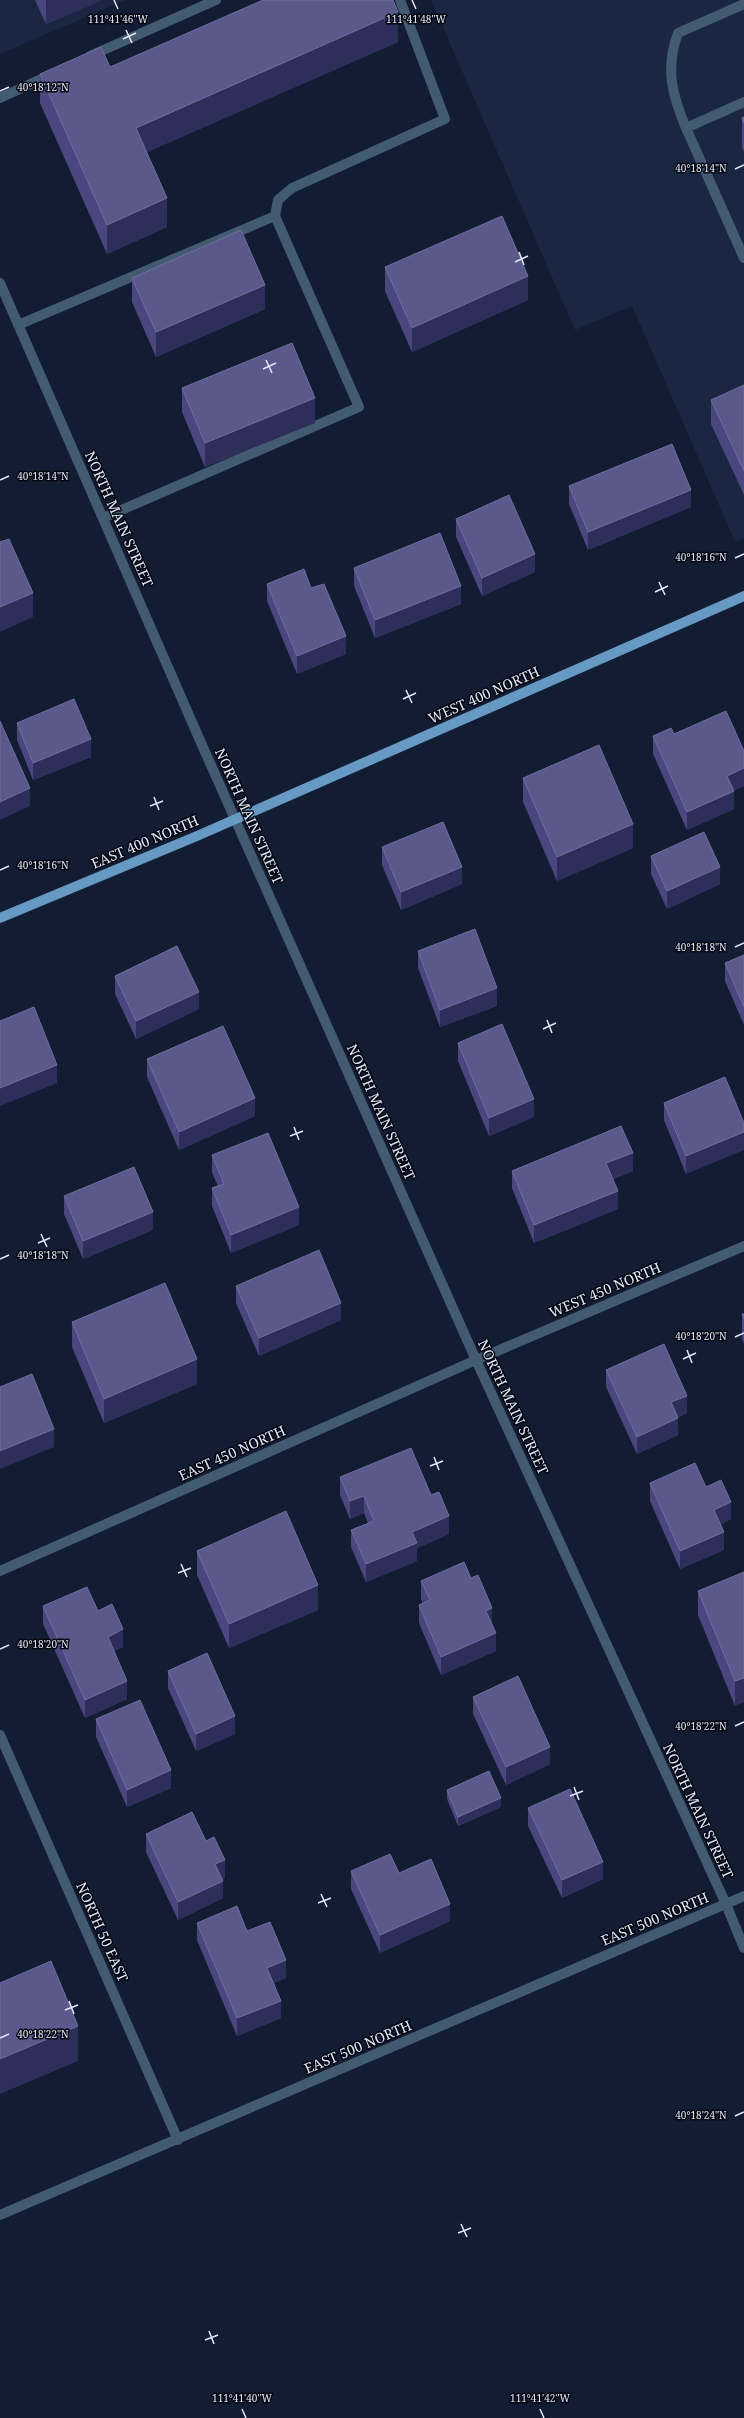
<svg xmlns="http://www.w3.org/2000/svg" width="744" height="2418" font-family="'Noto Serif',serif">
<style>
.built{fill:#1a2642}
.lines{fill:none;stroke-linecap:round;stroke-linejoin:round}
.minor{stroke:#435b70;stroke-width:10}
.major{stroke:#669ac4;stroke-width:10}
.wall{fill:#4b467f}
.shaded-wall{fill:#2e2e5b}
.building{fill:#5b588c;stroke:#706e9d}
.ticks{fill:none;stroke:#e1e9f8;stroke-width:1.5}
.labels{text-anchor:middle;stroke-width:3;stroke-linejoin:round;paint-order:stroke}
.street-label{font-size:14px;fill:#e1e9f8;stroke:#040710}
.ticks-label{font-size:10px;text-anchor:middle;fill:#e1e9f8;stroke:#040710;stroke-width:3;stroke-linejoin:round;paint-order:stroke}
</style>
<rect width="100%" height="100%" fill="#121c32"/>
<!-- built -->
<path class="built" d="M0,0h126l-126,54z
M431,0h313v538l-9,4 -103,-236 -57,24z"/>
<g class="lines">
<!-- minor -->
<path class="minor" d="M744,4l-66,29c-13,35 -6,62 8,95l58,-26
M90,56l126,-56
M0,98l52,-24
M686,128l58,130
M275,216l3,-16 14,-12 153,-69 -45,-119
M0,283l202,462 274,615 250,544 18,44
M18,325l257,-109 84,191 -256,111
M0,1571l476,-211 268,-114
M0,1735l178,405
M0,2215l744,-319"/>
<!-- major -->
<path class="major" d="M0,918l197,-82 547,-240"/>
</g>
<!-- wall -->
<path class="wall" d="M35,0h67l-56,24z
M398,42l-251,110 20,75 -60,27 -67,-151v-29z
M744,117v35l-2,-5v-29z
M385,267l143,33 -116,52 -27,-61z
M132,278l133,31 -109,48 -24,-55z
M744,385v110l-33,-71v-24z
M182,388l133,35 -110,44 -23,-55z
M569,486l122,21 -103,43 -19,-46z
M456,519l79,53 -53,24 -26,-59z
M354,568l107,36 -86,34 -21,-52z
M267,584l44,4 35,66 -49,20 -30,-73z
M17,723l74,34 -58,23 -16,-40z
M674,734l70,52 -10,4v19l-47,21 -34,-76v-18z
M523,778l110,70 -76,33 -34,-79z
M382,847l80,37 -61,26 -19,-45z
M651,856l69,28 -53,25 -16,-35z
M418,951l79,55 -57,21 -22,-59z
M744,955v70l-19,-44v-18z
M115,976l84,33 -63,30 -21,-45z
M458,1043l76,74 -45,19 -31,-75z
M147,1059l108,57 -76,34 -32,-73z
M725,1077l-39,97 -22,-54v-17z
M212,1155l87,70 -68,28 -19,-47v-18l6,-2 -6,-13z
M512,1171h121l-20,8 5,30 -84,34 -22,-55z
M64,1196l89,34 -70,29 -19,-45z
M236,1286l105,34 -82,36 -23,-53z
M742,1314h2v30l-2,-5z
M72,1322l125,62 -93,39 -32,-76z
M606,1370l81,43 -9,4v18l-41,19 -31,-67z
M340,1477l91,18 18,39 -32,14v13l-51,21 -15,-35v-17l17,-7 -4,-10 -14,6 -10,-24z
M650,1483l56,4 25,32 -10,5 3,26 -44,19 -30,-68z
M197,1551l121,59 -89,38 -32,-73z
M744,1572l-9,134 -37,-91v-24z
M471,1578l21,48 4,25 -55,24 -22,-52v-18l4,-2 -2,-4v-18z
M43,1606l55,5 25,36 -9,4 13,48 -42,19 -42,-94z
M168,1671l67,63 -39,17 -28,-63z
M473,1697l77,67 -44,21 -33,-71z
M96,1719l75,69 -44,19 -31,-70z
M447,1790l54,17 -43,19 -11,-27z
M528,1808l75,71 -41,19 -34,-72z
M146,1834l60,7 19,37 -2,1v19l-45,22 -32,-68z
M351,1871l48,2 51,48 -70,32 -29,-64z
M197,1923l50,8 39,47 -12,5 7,35 -44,18 -40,-96z"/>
<!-- shaded-wall -->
<path class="shaded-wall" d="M46,0h56l-56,24z
M398,12v30l-262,115v-29z
M167,198v29l-60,27v-29z
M528,276v24l-116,52v-24z
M265,285v24l-109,48v-25z
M315,398v25l-110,44v-24z
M691,490v17l-103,43v-18z
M535,554v18l-53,24v-18z
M461,586v18l-86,34v-18z
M33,593v24l-33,15v17v-42z
M346,636v18l-49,20v-18z
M91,739v18l-58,23v-17z
M744,768v18l-17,7v-17z
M30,788v18l-30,14v-18z
M734,791v18l-47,21v-18z
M633,824v24l-76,33v-24z
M462,867v17l-61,26v-18z
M720,867v17l-53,25v-18z
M497,988v18l-57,21v-17z
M199,992v17l-63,30v-18z
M57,1065v18l-57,23v-18z
M255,1098v18l-76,34v-18z
M534,1099v18l-45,19v-18z
M744,1132v18l-58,24v-18z
M633,1153v18l-27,10v-18z
M618,1191v18l-84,34v-18z
M299,1207v18l-68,28v-18z
M153,1212v18l-70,29v-18z
M341,1303v17l-82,36v-18z
M197,1359v25l-93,39v-24z
M687,1396v17l-16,7v-18z
M678,1418v17l-41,19v-17z
M54,1429v18l-54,22v-18z
M364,1496v17l-14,6v-18z
M731,1502v17l-17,8v-17z
M449,1516v18l-32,14v13l-51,21v-18l46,-32z
M724,1532v18l-44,19v-18z
M318,1585v25l-89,38v-24z
M492,1608v18l-6,-15z
M123,1629v18l-15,7v-17z
M496,1633v18l-55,24v-18z
M744,1678v24l-9,4v-25z
M127,1681v18l-42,19v-18z
M235,1716v18l-39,17v-17z
M550,1747v17l-44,21v-18z
M171,1770v18l-44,19v-17z
M501,1798v9l-43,19v-9z
M225,1860v18l-10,4v-18z
M603,1862v17l-41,19v-18z
M223,1881v17l-45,22v-18z
M450,1904v17l-70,32v-18z
M286,1960v18l-19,8v-18z
M281,2001v17l-44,18v-18z
M78,2026v35l-78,33v-35z"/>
<!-- building -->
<path class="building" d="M263,0h130l5,12 -262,116 31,70 -60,27 -67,-151 61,-27 9,20z
M744,117v6l-2,-5z
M502,216l26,60 -116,52 -27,-61z
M241,230l24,55 -109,47 -24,-54z
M292,343l23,55 -110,45 -23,-55z
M744,385v86l-33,-71z
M672,444l19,46 -103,42 -19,-46z
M509,495l26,59 -53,24 -26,-59z
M440,533l21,53 -86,34 -21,-52z
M9,539l24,54 -33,14v-65z
M304,569l7,19 13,-4 22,52 -49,20 -30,-72z
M74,699l17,40 -58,24 -16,-40z
M726,711l18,40v17l-17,8 7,15 -47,21 -34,-76 18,-8 3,6z
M0,721l30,67 -30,14z
M599,745l34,79 -76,33 -34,-79z
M443,822l19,45 -61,25 -19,-45z
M704,832l16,35 -53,24 -16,-35z
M475,929l22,59 -57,22 -22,-59z
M177,946l22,46 -63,29 -21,-45z
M744,955v52l-19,-44z
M34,1007l23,58 -57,23v-67z
M502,1024l32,75 -45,19 -31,-75z
M223,1026l32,72 -76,34 -32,-73z
M725,1077l19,46v9l-58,24 -22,-53z
M621,1126l12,27 -27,10 12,28 -84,34 -22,-54z
M268,1133l31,74 -68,28 -19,-47 12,-4 -12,-29z
M134,1167l19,45 -70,29 -19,-45z
M319,1250l22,53 -82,35 -23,-52z
M165,1283l32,76 -93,40 -32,-77z
M742,1314h2v5z
M664,1344l23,52 -16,6 7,16 -41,19 -31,-67z
M32,1374l22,55 -54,22v-64z
M411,1448l20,47 8,-3 10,24 -37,16 5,11 -51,21 -15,-34 23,-9 -10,-25 -14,5 -10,-24z
M695,1463l11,24 15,-7 10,22 -17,8 10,22 -44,19 -30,-68z
M286,1511l32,74 -89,39 -32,-73z
M464,1562l7,16 7,-3 14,33 -6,3 10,22 -55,24 -22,-52 11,-5 -9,-19z
M744,1572v106l-9,3 -37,-90z
M87,1587l11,24 14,-7 11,25 -15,8 19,44 -42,19 -42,-94z
M207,1653l28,63 -39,18 -28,-63z
M518,1676l32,71 -44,20 -33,-70z
M140,1700l31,70 -44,20 -31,-71z
M489,1771l12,27 -43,19 -11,-27z
M570,1789l33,73 -41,18 -34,-72z
M192,1812l14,29 8,-4 11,23 -10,4 8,17 -45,21 -32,-68z
M390,1854l9,19 32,-14 19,45 -70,31 -29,-64z
M237,1906l10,25 23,-9 16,38 -19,8 14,33 -44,17 -40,-95z
M51,1961l27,65 -78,33v-76z"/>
<!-- ticks -->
<path class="ticks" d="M114,0l4,9M412,0l4,9M126,30l6,13M123,39l13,-6M0,91l9,-4M735,169l9,-4M519,252l5,13M515,262l13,-6M266,360l6,13M263,369l13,-6M0,480l9,-4M735,558l9,-4M659,582l6,13M655,592l13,-6M406,690l6,13M403,699l13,-6M154,797l5,13M150,806l13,-5M0,870l9,-4M735,947l9,-4M547,1020l5,13M543,1029l13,-6M294,1127l5,13M290,1136l13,-5M41,1234l6,13M38,1243l12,-5M0,1259l9,-4M735,1337l9,-4M687,1350l5,13M683,1359l13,-6M434,1457l5,13M430,1466l13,-5M181,1564l6,13M178,1573l13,-5M0,1649l9,-4M735,1726l9,-4M574,1787l5,13M570,1796l13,-5M321,1894l6,13M318,1903l13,-5M69,2001l5,13M65,2010l13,-5M0,2038l9,-4M735,2116l9,-4M461,2224l6,13M458,2233l13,-5M209,2331l5,13M205,2340l13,-5M242,2409l4,9M540,2409l4,9"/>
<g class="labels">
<!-- street labels -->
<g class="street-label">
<text transform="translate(119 519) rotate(66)" y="5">NORTH MAIN STREET</text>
<text transform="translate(484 695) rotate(-24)" y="5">WEST 400 NORTH</text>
<text transform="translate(249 816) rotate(66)" y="5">NORTH MAIN STREET</text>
<text transform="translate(145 842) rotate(-23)" y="5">EAST 400 NORTH</text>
<text transform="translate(381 1112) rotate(66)" y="5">NORTH MAIN STREET</text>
<text transform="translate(605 1290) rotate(-23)" y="5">WEST 450 NORTH</text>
<text transform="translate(513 1407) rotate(65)" y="5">NORTH MAIN STREET</text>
<text transform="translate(232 1453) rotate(-24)" y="5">EAST 450 NORTH</text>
<text transform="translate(698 1811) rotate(65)" y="5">NORTH MAIN STREET</text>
<text transform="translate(655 1919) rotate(-23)" y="5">EAST 500 NORTH</text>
<text transform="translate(102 1932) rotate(66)" y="5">NORTH 50 EAST</text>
<text transform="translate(358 2047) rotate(-23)" y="5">EAST 500 NORTH</text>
</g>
</g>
<g class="ticks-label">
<text x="118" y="23">111°41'46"W</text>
<text x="416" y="23">111°41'48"W</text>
<text x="43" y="91">40°18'12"N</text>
<text x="701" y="172">40°18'14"N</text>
<text x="43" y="480">40°18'14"N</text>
<text x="701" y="561">40°18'16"N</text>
<text x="43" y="869">40°18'16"N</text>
<text x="701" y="951">40°18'18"N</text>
<text x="43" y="1259">40°18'18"N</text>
<text x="701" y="1340">40°18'20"N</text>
<text x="43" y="1648">40°18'20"N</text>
<text x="701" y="1730">40°18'22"N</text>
<text x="43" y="2038">40°18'22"N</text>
<text x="701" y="2119">40°18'24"N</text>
<text x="242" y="2402">111°41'40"W</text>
<text x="540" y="2402">111°41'42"W</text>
</g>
</svg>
